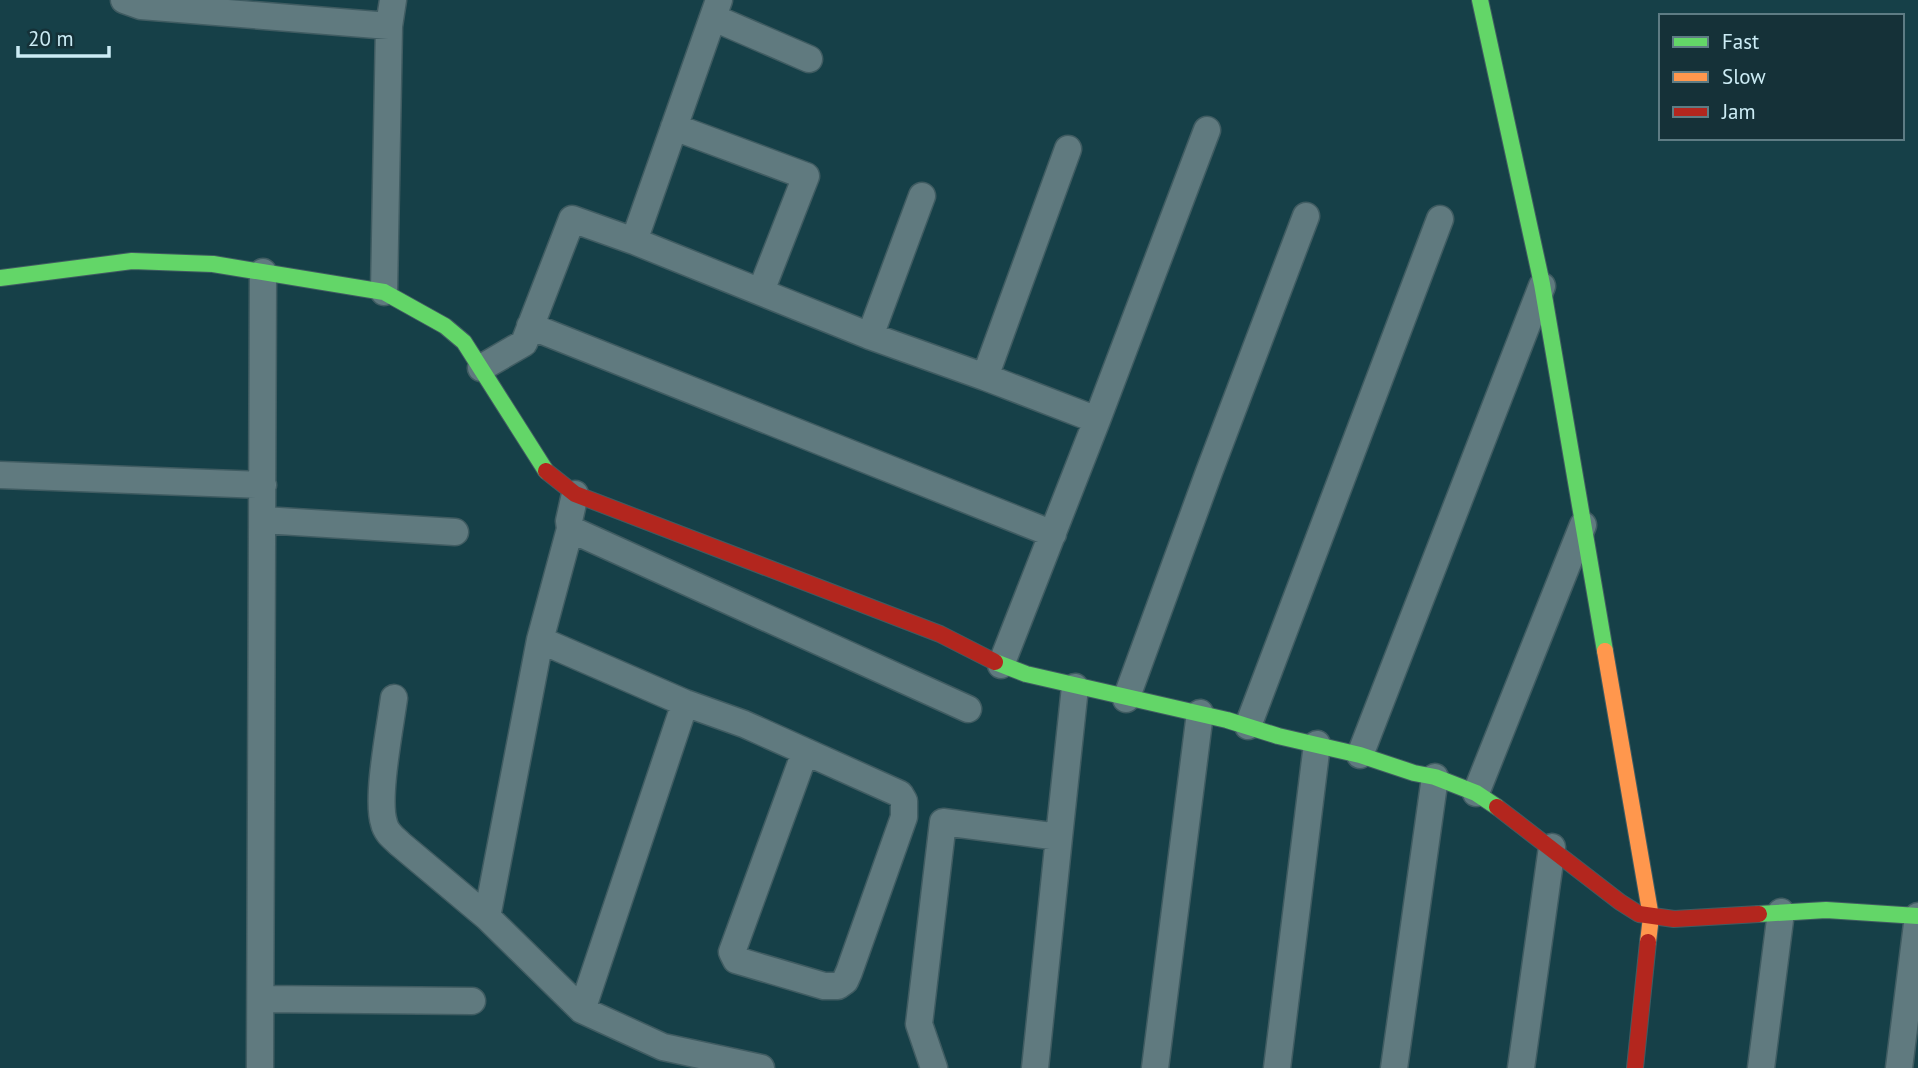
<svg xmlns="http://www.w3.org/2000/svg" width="1918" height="1068" font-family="'PT Sans',sans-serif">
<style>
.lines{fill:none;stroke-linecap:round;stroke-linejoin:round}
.street-casing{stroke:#405c62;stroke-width:29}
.fast-casing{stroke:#405c62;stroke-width:18}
.slow-casing{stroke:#405c62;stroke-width:18}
.jam-casing{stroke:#405c62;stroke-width:18}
.street{stroke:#607a7f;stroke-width:26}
.fast{stroke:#63d668;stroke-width:16}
.slow{stroke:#ff974d;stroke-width:16}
.jam{stroke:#b3261e;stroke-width:16}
</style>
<rect width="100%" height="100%" fill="#164048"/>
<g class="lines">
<!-- street casing -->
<g class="street-casing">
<path id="street" d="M124,0l17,6 248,20
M714,18l95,41
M674,127l132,49 -45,115
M634,241l85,-241
M384,292l5,-266 4,-26
M530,326l523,208
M870,336l52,-140
M481,368l43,-25 48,-124 62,22 236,95 115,41 112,43
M985,377l83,-228
M0,475l263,10
M575,494l-6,27 1,8 -30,111 -53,277 95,93 81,37 98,21
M263,520l192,12
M570,529l398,180
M540,640l145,63 59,21 156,70 4,7v16l-55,155 -4,9 -7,5h-14l-88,-26 -4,-8 73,-200
M1001,665l96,-245 110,-290
M394,698c-4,30 -18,100 -10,125 2,10 10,15 16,21l87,73
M1126,699l83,-227 97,-256
M1248,726l192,-507
M1360,755l182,-469
M1476,793l107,-268
M261,999l211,2
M582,1010l103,-307
M260,1068l3,-796
M934,1068l-15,-44 24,-202 116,15 16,-150
M1035,1068l24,-231
M1155,1068l45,-355
M1277,1068l40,-324
M1394,1068l41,-291
M1521,1068l31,-221
M1761,1068l20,-156
M1899,1068l19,-152"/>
</g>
<!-- fast casing -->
<g class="fast-casing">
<path id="fast" d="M1480,0l62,284 63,367
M0,278l132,-17 81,3 171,28 61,34 19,16 82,129
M995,662l31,12 201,46 51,16 82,19 54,18 21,4 41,16 21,14
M1759,914l67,-4 92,6"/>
</g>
<!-- slow casing -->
<g class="slow-casing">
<path id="slow" d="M1605,651l46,266 -3,25"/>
</g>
<!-- jam casing -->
<g class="jam-casing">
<path id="jam" d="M546,471l29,23 365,140 55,28
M1497,807l123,95 19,12 35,5 85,-5
M1635,1068l13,-126"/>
</g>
<!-- street -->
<use href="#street" class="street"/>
<!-- fast -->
<use href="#fast" class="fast"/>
<!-- slow -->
<use href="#slow" class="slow"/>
<!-- jam -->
<use href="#jam" class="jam"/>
</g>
<!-- legend -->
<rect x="1659" y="14" width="245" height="126" fill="#153138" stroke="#5e7c84" stroke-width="2"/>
<rect x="1673" y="37" width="35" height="10" fill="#63d668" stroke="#5e7c84" stroke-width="2"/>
<text x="1722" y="49" font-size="21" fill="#ccecf5">Fast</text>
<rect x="1673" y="72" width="35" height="10" fill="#ff974d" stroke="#5e7c84" stroke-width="2"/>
<text x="1722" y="84" font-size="21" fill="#ccecf5">Slow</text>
<rect x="1673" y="107" width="35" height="10" fill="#b3261e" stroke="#5e7c84" stroke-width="2"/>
<text x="1722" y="119" font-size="21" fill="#ccecf5">Jam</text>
<!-- scale -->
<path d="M18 46v10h91v-10" fill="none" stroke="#ccecf5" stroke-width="3.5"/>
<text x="28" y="46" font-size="21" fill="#ccecf5" stroke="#153138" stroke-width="5" paint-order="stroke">20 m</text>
</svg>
